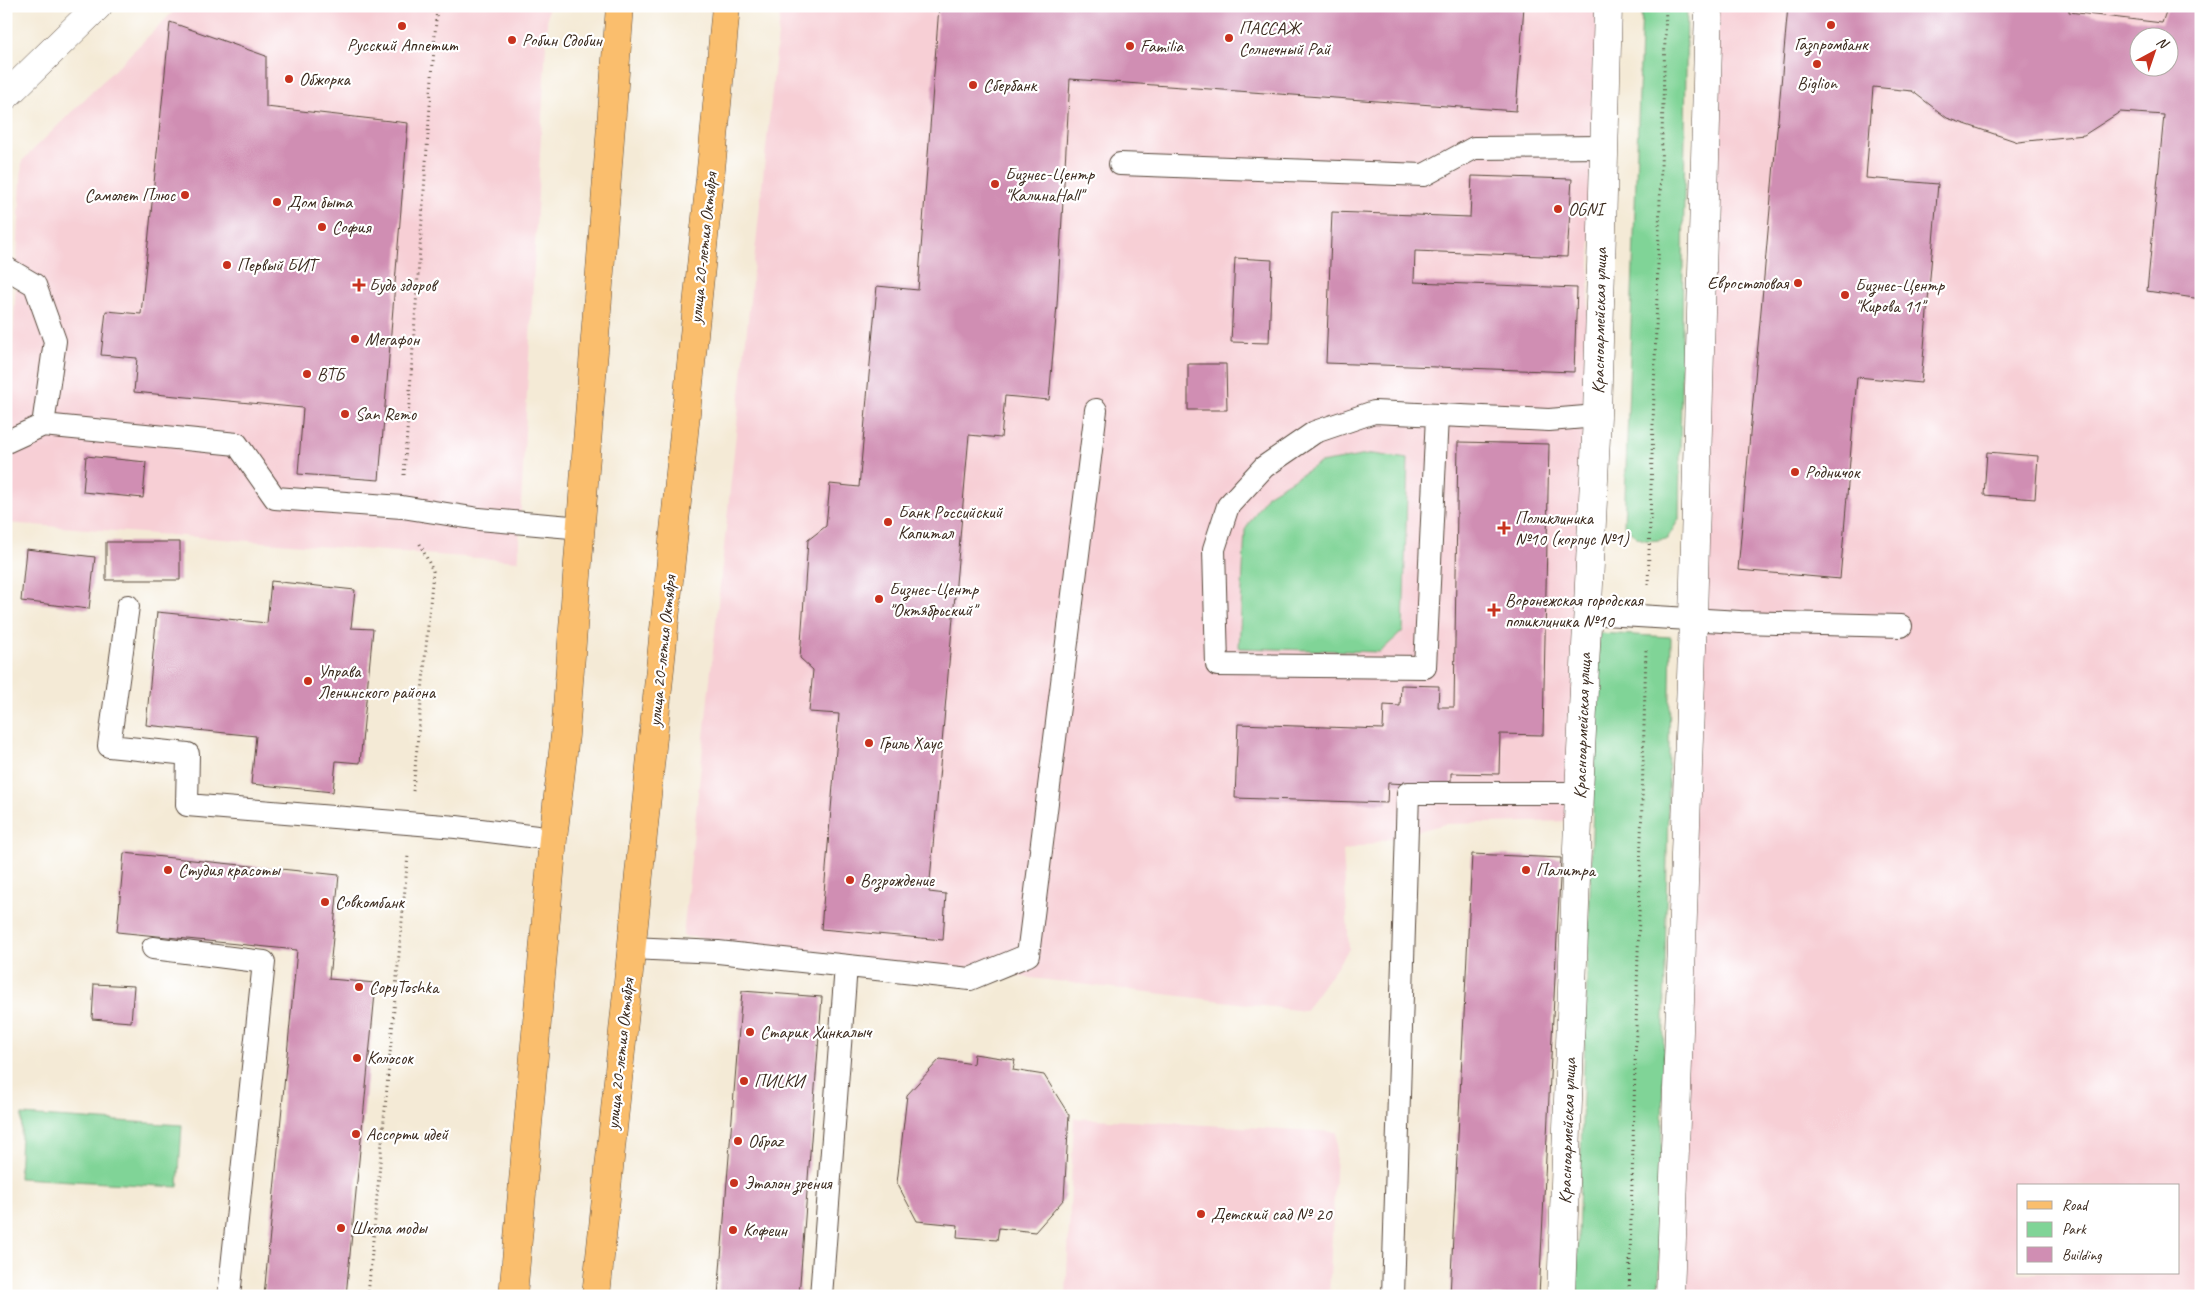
<svg xmlns="http://www.w3.org/2000/svg" width="2207" height="1302" font-family="Caveat,sans-serif">
<style>
.built{fill:#f7cfd5;fill-rule:evenodd}
.green{fill:#80d497;stroke:#5e7f5a}
.building{fill:#d08eb3;fill-rule:evenodd}
.lines{fill:none;stroke-linecap:round;stroke-linejoin:round}
.service-casing{stroke:#57473a;stroke-width:24}
.minor-casing{stroke:#57473a;stroke-width:29}
.tertiary-casing{stroke:#57473a;stroke-width:29}
.primary-casing{stroke:#57473a;stroke-width:29}
.path{stroke:#57473a;stroke-width:3;stroke-dasharray:1 4;stroke-linecap:butt}
.service{stroke:#fff;stroke-width:22}
.minor{stroke:#fff;stroke-width:28}
.tertiary{stroke:#fff;stroke-width:28}
.primary{stroke:#fabe6d;stroke-width:28}
.poi-dot{fill:#c8321e;stroke:#fff;stroke-width:2}
.labels{text-anchor:middle;stroke-width:4.5;stroke-linejoin:round;paint-order:stroke}
.poi-label{font-size:18px;fill:#3b2a1e;stroke:#fff;text-anchor:start}
.street-label{font-size:18px;fill:#3b2a1e;stroke:#fff}
</style>
<rect width="100%" height="100%" fill="#fff"/>
<filter id="ink" filterUnits="userSpaceOnUse"><feTurbulence type="fractalNoise" baseFrequency=".02" numOctaves="2"/><feDisplacementMap in="SourceGraphic" scale="10" xChannelSelector="R" yChannelSelector="G"/><feConvolveMatrix kernelMatrix="1 2 1 2 8 2 1 2 1" color-interpolation-filters="sRGB"/></filter>
<filter id="wash" filterUnits="userSpaceOnUse"><feTurbulence type="fractalNoise" baseFrequency=".0096" numOctaves="4" result="noise"/><feDisplacementMap in="SourceGraphic" scale="20" xChannelSelector="R" yChannelSelector="G"/><feGaussianBlur stdDeviation="1.12" result="paint"/><feColorMatrix in="noise" values="0 0 0 0 0 0 0 0 0 0 0 0 0 0 0 0 0 1.4 0 .05"/><feComposite in="paint" operator="in"/></filter>
<g filter="url(#wash)">
<rect width="100%" height="100%" fill="#f4ead6"/>
<!-- built -->
<path class="built" d="M179,6h369l-30,555 -512,-38v-48l16,-314z
M781,6h818l-29,815 -125,3 -102,27 6,98 -44,62 -622,-75z
M1709,6h492v1290h-531zM2140,38h30v30h-30zM2018,1186h160v87h-160z
M1074,1118l263,14 -8,164h-263z"/>
<!-- green -->
<path class="green" d="M1642,6h45l-8,513 -12,20c-22,3 -27,3 -43,-13z
M1373,454l35,5 -5,172 -23,21 -141,-4 6,-118 22,-35 53,-32z
M1599,633l72,4 -12,659h-83z
M22,1115l160,10 -4,62 -159,-9z"/>
<g id="blocks">
<!-- building -->
<path class="building" d="M939,6h585l-8,105 -446,-32 -13,226 -8,95 -44,-4 -4,42 -32,-3 -40,457 17,2 -3,46 -122,-11 18,-215 -30,-2 4,-42 -13,-12 8,-118 18,-14 4,-42 29,3 18,-201 41,4z
M1788,6h281v6l93,11 6,-17h33v293l-54,-8 17,-176 -44,-3 -36,23 -66,7 -71,-24 -35,-27 -39,-4 -7,91 72,6 -17,199 -64,-6 -17,202 -102,-9zM2140,38h30v30h-30z
M170,22l96,34v51l142,16 -29,357 -81,-6 5,-66 -169,-16 3,-34 -36,-3 5,-44 35,3z
M1472,176l100,3 -5,78 -152,-6 -1,31 163,6 -3,84 -248,-9 6,-151 138,5z
M1235,258l37,2 -3,83 -38,-1z
M1188,364h38l1,46h-39z
M1458,442l91,2 -6,291 -43,-1 -1,40 -48,-1v13l-63,-3 -1,20 -152,-5 3,-74 145,5 1,-24 16,1 1,-21 38,1 -1,21h16z
M1987,452l51,4 -3,43 -51,-4z
M86,456l60,6 -3,36 -60,-6z
M106,542h74v38h-74z
M26,549l69,8 -6,52 -68,-8z
M271,581l84,9 -4,38 22,1 -13,134 -24,-2 -3,31 -82,-8 5,-48 -110,-11 11,-113 110,11z
M124,853l215,22 -10,104 47,4 -30,313h-82l33,-346 -180,-18z
M1472,854l89,4 -22,438h-89z
M94,984l40,2 -3,36 -39,-3z
M742,991l80,6 -23,299h-81z
M974,1054l41,6 -2,10 31,5 25,40 -5,84 -29,33 -36,-4 -2,12 -40,-3 1,-12 -41,-4 -20,-38 10,-88 33,-36 33,5z
M1207,1293l22,1v2h-23z"/>
</g>
</g>
<g filter="url(#ink)">
<use href="#blocks" fill-opacity="0" stroke="#57473a" stroke-width="1"/>
<g class="lines">
<!-- service casing -->
<g class="service-casing">
<path id="service" d="M1120,164l304,11 50,-27 129,-1
M6,268l29,17 20,56 -12,84
M1437,416l-12,251 -208,-2 -3,-116 14,-43 36,-39 51,-35 59,-20 175,8 48,-4
M6,442l37,-17 194,19 38,54 127,9 77,12 103,9
M128,606l-19,140 79,8 -1,51 269,22 97,12
M1587,613l153,9 161,4
M153,948l111,14 -35,334
M631,948l87,4 252,27 58,-24 68,-545
M821,1296l25,-330
M1393,1296l15,-503h171"/>
</g>
<!-- minor casing -->
<g class="minor-casing">
<path id="minor" d="M1561,1296l18,-503 18,-377 11,-410
M1670,1296l23,-677 16,-613"/>
</g>
<!-- tertiary casing -->
<g class="tertiary-casing">
<path id="tertiary" d="M6,96l92,-90"/>
</g>
<!-- primary casing -->
<g class="primary-casing">
<path id="primary" d="M513,1296l40,-457 12,-104 55,-729
M596,1296l117,-1147 13,-143"/>
</g>
<!-- path -->
<path class="path" d="M404,475l33,-469
M1648,585l18,-579
M413,791l20,-220 -14,-29
M368,1296l40,-441
M1629,1296l17,-647"/>
<!-- service -->
<use href="#service" class="service"/>
<!-- minor -->
<use href="#minor" class="minor"/>
<!-- tertiary -->
<use href="#tertiary" class="tertiary"/>
<!-- primary -->
<use href="#primary" class="primary"/>
</g>
</g>
<!-- markers -->
<g class="poi-dot">
<circle cx="1831" cy="25" r="5"/>
<circle cx="402" cy="26" r="5"/>
<circle cx="1229" cy="38" r="5"/>
<circle cx="512" cy="40" r="5"/>
<circle cx="1130" cy="46" r="5"/>
<circle cx="1817" cy="64" r="5"/>
<circle cx="289" cy="79" r="5"/>
<circle cx="973" cy="85" r="5"/>
<circle cx="995" cy="184" r="5"/>
<circle cx="185" cy="195" r="5"/>
<circle cx="277" cy="202" r="5"/>
<circle cx="1558" cy="209" r="5"/>
<circle cx="322" cy="227" r="5"/>
<circle cx="227" cy="265" r="5"/>
<circle cx="1798" cy="283" r="5"/>
<path d="M356.5 277.5h5v5h5v5h-5v5h-5v-5h-5v-5h5z"/>
<circle cx="1845" cy="295" r="5"/>
<circle cx="355" cy="339" r="5"/>
<circle cx="307" cy="374" r="5"/>
<circle cx="345" cy="414" r="5"/>
<circle cx="1795" cy="472" r="5"/>
<circle cx="888" cy="522" r="5"/>
<path d="M1501.5 520.5h5v5h5v5h-5v5h-5v-5h-5v-5h5z"/>
<circle cx="879" cy="599" r="5"/>
<path d="M1491.5 602.5h5v5h5v5h-5v5h-5v-5h-5v-5h5z"/>
<circle cx="308" cy="681" r="5"/>
<circle cx="869" cy="743" r="5"/>
<circle cx="168" cy="870" r="5"/>
<circle cx="1526" cy="870" r="5"/>
<circle cx="850" cy="880" r="5"/>
<circle cx="325" cy="902" r="5"/>
<circle cx="359" cy="987" r="5"/>
<circle cx="750" cy="1032" r="5"/>
<circle cx="357" cy="1058" r="5"/>
<circle cx="744" cy="1081" r="5"/>
<circle cx="356" cy="1134" r="5"/>
<circle cx="738" cy="1141" r="5"/>
<circle cx="734" cy="1183" r="5"/>
<circle cx="1201" cy="1214" r="5"/>
<circle cx="341" cy="1228" r="5"/>
<circle cx="733" cy="1230" r="5"/>
</g>
<g class="labels">
<!-- poi labels -->
<g class="poi-label">
<text x="1239" y="34">ПАССАЖ<tspan x="1239" dy="21">Солнечный Рай</tspan></text>
<text x="522" y="46">Робин Сдобин</text>
<text x="1831" y="50" text-anchor="middle">Газпромбанк</text>
<text x="402" y="51" text-anchor="middle">Русский Аппетит</text>
<text x="1140" y="52">Familia</text>
<text x="299" y="85">Обжорка</text>
<text x="1817" y="89" text-anchor="middle">Biglion</text>
<text x="983" y="91">Сбербанк</text>
<text x="1005" y="180">Бизнес-Центр<tspan x="1005" dy="21">"КалинаHall"</tspan></text>
<text x="175" y="201" text-anchor="end">Самолет Плюс</text>
<text x="287" y="208">Дом быта</text>
<text x="1568" y="215">OGNI</text>
<text x="332" y="233">София</text>
<text x="237" y="271">Первый БИТ</text>
<text x="1788" y="289" text-anchor="end">Евростоловая</text>
<text x="369" y="291">Будь здоров</text>
<text x="1855" y="291">Бизнес-Центр<tspan x="1855" dy="21">"Кирова 11"</tspan></text>
<text x="365" y="345">Мегафон</text>
<text x="317" y="380">ВТБ</text>
<text x="355" y="420">San Remo</text>
<text x="1805" y="478">Родничок</text>
<text x="898" y="518">Банк Российский<tspan x="898" dy="21">Капитал</tspan></text>
<text x="1515" y="524">Поликлиника<tspan x="1515" dy="21">№10 (корпус №1)</tspan></text>
<text x="889" y="595">Бизнес-Центр<tspan x="889" dy="21">"Октябрьский"</tspan></text>
<text x="1505" y="606">Воронежская городская<tspan x="1505" dy="21">поликлиника №10</tspan></text>
<text x="318" y="677">Управа<tspan x="318" dy="21">Ленинского района</tspan></text>
<text x="879" y="749">Гриль Хаус</text>
<text x="178" y="876">Студия красоты</text>
<text x="1536" y="876">Палитра</text>
<text x="860" y="886">Возрождение</text>
<text x="335" y="908">Совкомбанк</text>
<text x="369" y="993">CopyToshka</text>
<text x="760" y="1038">Старик Хинкалыч</text>
<text x="367" y="1064">Колосок</text>
<text x="754" y="1087">ПИLКИ</text>
<text x="366" y="1140">Ассорти идей</text>
<text x="748" y="1147">Обраz</text>
<text x="744" y="1189">Эталон зрения</text>
<text x="1211" y="1220">Детский сад № 20</text>
<text x="351" y="1234">Школа моды</text>
<text x="743" y="1236">Кофеин</text>
</g>
<!-- street labels -->
<g class="street-label">
<text transform="translate(703 248) rotate(-84)" y="6">улица 20-летия Октября</text>
<text transform="translate(1599 321) rotate(-89)" y="6">Красноармейская улица</text>
<text transform="translate(662 651) rotate(-84)" y="6">улица 20-летия Октября</text>
<text transform="translate(1582 726) rotate(-88)" y="6">Красноармейская улица</text>
<text transform="translate(620 1054) rotate(-84)" y="6">улица 20-летия Октября</text>
<text transform="translate(1567 1131) rotate(-88)" y="6">Красноармейская улица</text>
</g>
</g>
<!-- margin -->
<rect width="2207" height="1302" fill="none" stroke="#fff" stroke-width="25"/>
<!-- legend -->
<rect x="2017" y="1184" width="162" height="90" fill="#ffffff" stroke="#b1aaa5"/>
<rect x="2027" y="1201" width="25" height="8" fill="#fabe6d" stroke="#b1aaa5"/>
<text x="2062" y="1210" font-size="15" fill="#3b2a1e">Road</text>
<rect x="2027" y="1222" width="25" height="15" fill="#80d497" stroke="#b1aaa5"/>
<text x="2062" y="1234" font-size="15" fill="#3b2a1e">Park</text>
<rect x="2027" y="1247" width="25" height="15" fill="#d08eb3" stroke="#b1aaa5"/>
<text x="2062" y="1260" font-size="15" fill="#3b2a1e">Building</text>
<!-- north arrow -->
<g transform="translate(2154 52) rotate(40)"><circle r="24" fill="#ffffff" stroke="#b1aaa5"/>
<path d="M0-4L9 19L0 12L-9 19Z" fill="#c8321e"/>
<text y="-8" font-size="14" font-weight="bold" text-anchor="middle" fill="#3b2a1e">N</text>
</g>
</svg>
